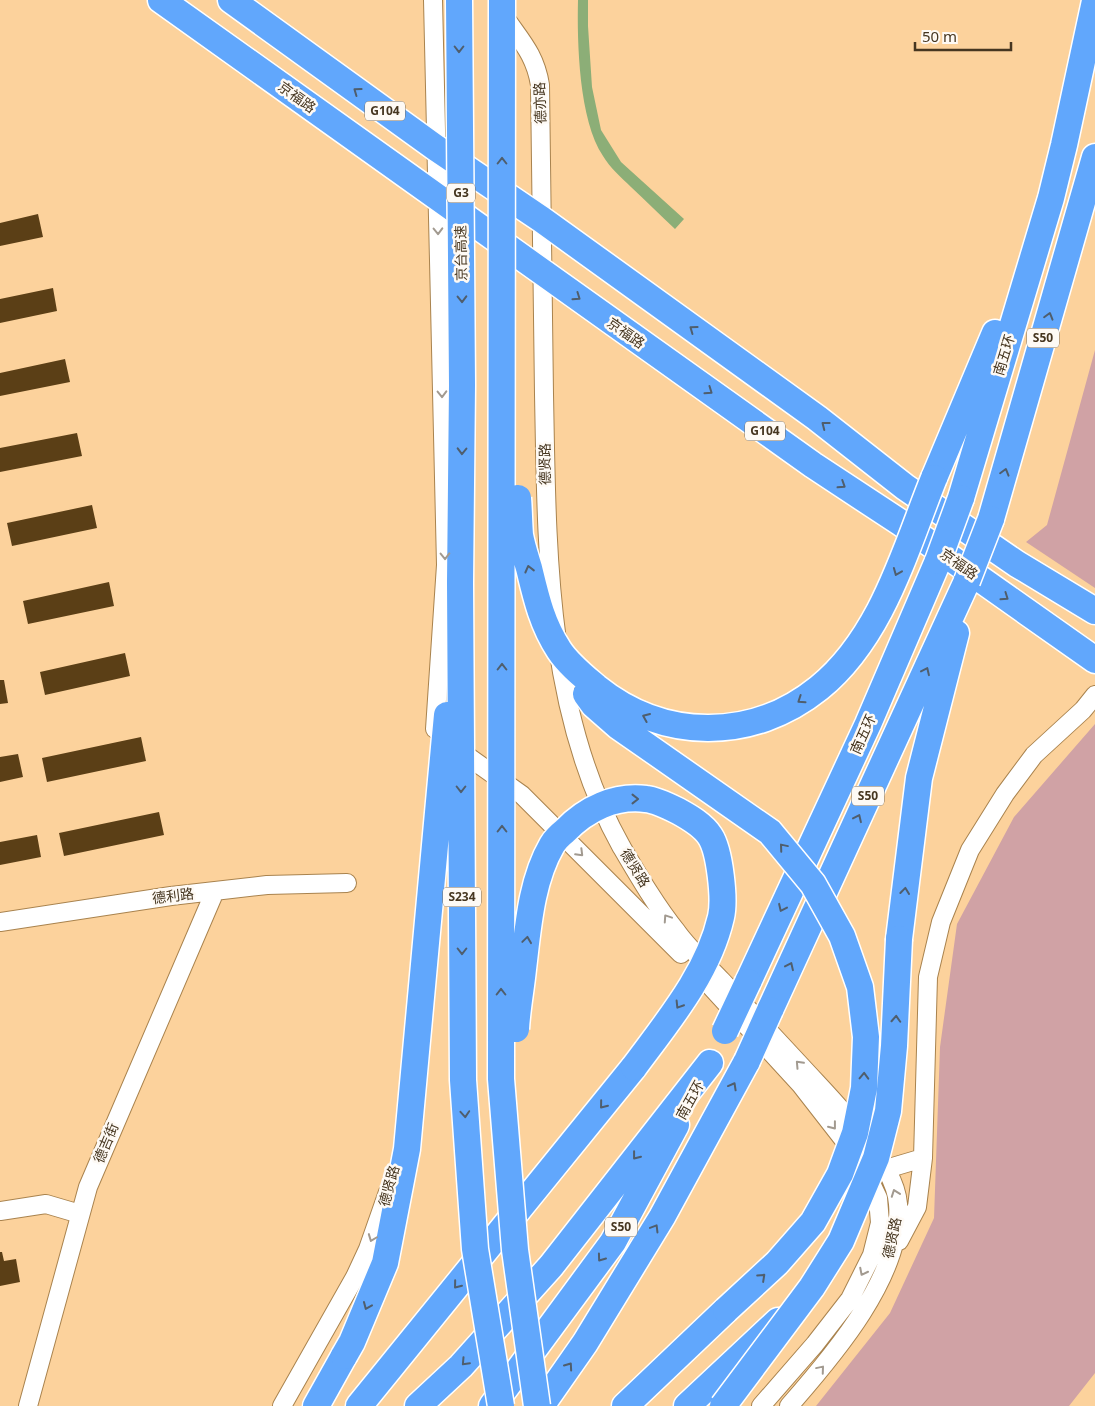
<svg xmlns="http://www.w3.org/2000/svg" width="1095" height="1406" font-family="'Noto Sans','Noto Sans SC',sans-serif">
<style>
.green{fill:#d0a2a5}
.water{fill:#8cae77}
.building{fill:#5b3f16}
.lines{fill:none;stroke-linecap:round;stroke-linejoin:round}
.minor-casing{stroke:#a9834e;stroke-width:20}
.highway-casing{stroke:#fff;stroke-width:29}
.minor{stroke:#fff;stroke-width:18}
.highway{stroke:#61a7fc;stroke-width:26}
.highway-bridge-casing{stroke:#fff;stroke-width:29;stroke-linecap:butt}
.highway-bridge{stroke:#61a7fc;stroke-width:26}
.oneway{stroke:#4f5e6d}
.oneway2{stroke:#a29a90}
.labels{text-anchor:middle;stroke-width:5;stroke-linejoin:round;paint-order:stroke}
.shield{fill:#fefaf5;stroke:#7d7160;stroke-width:1}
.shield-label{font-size:12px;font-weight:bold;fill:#463620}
.street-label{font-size:14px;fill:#463620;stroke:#fefaf5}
</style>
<rect width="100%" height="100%" fill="#fcd29c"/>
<!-- green -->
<path class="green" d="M1095,350v238l-69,-46 21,-17z
M1095,724v649l-26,33h-253l74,-93 44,-95 6,-171 17,-123 57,-107z"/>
<!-- water -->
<path class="water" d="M578,0h10v26l4,61 9,43 20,32 63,57 -9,10c-15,-14 -29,-28 -44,-42 -10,-10 -21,-19 -28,-31 -24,-36 -26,-113 -25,-156z"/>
<!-- building -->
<path class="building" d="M38,214l5,23 -43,9v-23z
M53,288l4,23 -57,12v-24z
M65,359l5,23 -70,14v-23z
M77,433l5,23 -82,16v-24z
M92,505l5,23 -85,18 -5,-23z
M109,582l5,24 -86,18 -5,-23z
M125,653l5,23 -85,19 -5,-23z
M0,680h4l4,23 -8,1z
M141,737l5,24 -99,21 -5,-24z
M18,754l5,23 -23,5v-25z
M159,812l5,23 -100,21 -5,-23z
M37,835l4,22 -41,8v-23z
M0,1252h2l2,9 12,-2 4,23 -20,4z"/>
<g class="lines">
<!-- minor casing -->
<g class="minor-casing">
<path id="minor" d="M433,0l13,565 -11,164
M502,13c17,26 33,40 38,72 1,103 2,206 4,309 3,152 1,316 77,452 17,29 35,60 56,86 13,18 30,33 45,49 27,29 53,57 80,86 22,24 44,46 63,72 14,19 31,40 33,65 6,70 -66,153 -109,202
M456,748l66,47 159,159
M0,922l171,-26 96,-11 80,-2
M702,977l99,108 60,77 17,36 2,25 -8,32 -22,44 -35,45 -54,62
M886,1169l37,-11
M0,1211l46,-7 34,10
M899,1241l18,-34 6,-49 5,-181 13,-55 29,-72 35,-56 29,-39 49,-45 12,-15
M28,1406l60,-219 127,-296
M282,1406l73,-129 13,-28 20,-57"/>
</g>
<!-- highway casing -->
<g class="highway-casing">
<path id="highway" d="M161,0l652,465 88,58 194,137
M231,0l205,148 105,71 276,199 88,69 112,77 78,47
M934,478l61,-145
M961,498l90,-300 13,-53 31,-144
M991,519l104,-362
M899,939l20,-161 37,-145
M748,982l120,-258 70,-163
M770,1010l197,-429
M316,1406l28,-50
M359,1406l275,-339
M418,1406l43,-40 90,-100 159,-203
M492,1406l121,-164 63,-117
M541,1406l44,-63 77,-126 85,-156
M625,1406l101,-96
M687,1406l91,-85"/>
</g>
<!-- minor -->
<use href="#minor" class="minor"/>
<!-- highway -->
<use href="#highway" class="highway"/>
<!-- highway-bridge casing -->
<g class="highway-bridge-casing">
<path id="highway-bridge" d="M459,0l3,385 -2,198 3,497 12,169 26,157
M502,0l-1,1079 14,171 22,156
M518,498c1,12 1,25 2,37 2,11 6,23 9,33 7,29 13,56 30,82 9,14 24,26 37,37 67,54 156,55 223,1 63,-51 86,-138 115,-210
M938,561l23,-63
M967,581l24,-62
M586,694l8,11 24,21 152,106 43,52 29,52 18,51 6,50 -2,51 -9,45 -15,41 -27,48 -36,41 -51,47
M516,1029c1,-20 5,-40 7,-60 5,-41 8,-88 29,-124 3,-5 8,-10 13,-14 21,-22 50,-36 81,-32 10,1 22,7 32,12 11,6 25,14 32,25 10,15 15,64 11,81 -13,57 -53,104 -87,150
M725,1031l23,-49
M747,1061l23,-51
M344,1356l8,-14 33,-79 22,-114 40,-434
M723,1406l89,-119 29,-46 35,-83 12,-47 6,-65 5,-107"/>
</g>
<!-- highway-bridge -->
<use href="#highway-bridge" class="highway-bridge"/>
</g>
<!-- one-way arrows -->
<defs><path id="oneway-chevron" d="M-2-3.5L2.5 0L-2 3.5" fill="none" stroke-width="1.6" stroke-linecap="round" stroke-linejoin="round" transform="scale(1.25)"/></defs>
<g class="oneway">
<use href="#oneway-chevron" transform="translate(459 49) rotate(90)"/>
<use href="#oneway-chevron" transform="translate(357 91) rotate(-144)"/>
<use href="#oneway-chevron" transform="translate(502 161) rotate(-90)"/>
<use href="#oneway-chevron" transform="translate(577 297) rotate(35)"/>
<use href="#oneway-chevron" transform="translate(462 299) rotate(89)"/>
<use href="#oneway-chevron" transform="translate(1049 316) rotate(-74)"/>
<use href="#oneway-chevron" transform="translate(693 329) rotate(-144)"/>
<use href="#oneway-chevron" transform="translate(709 391) rotate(35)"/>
<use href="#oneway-chevron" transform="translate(825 425) rotate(-142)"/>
<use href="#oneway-chevron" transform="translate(462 451) rotate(91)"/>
<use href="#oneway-chevron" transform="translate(1005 472) rotate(-74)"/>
<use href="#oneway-chevron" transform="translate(842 485) rotate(33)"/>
<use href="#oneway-chevron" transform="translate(529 569) rotate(-104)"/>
<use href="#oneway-chevron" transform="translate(897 572) rotate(112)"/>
<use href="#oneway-chevron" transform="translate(1005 597) rotate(35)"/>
<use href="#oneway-chevron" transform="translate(502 667) rotate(-90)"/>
<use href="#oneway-chevron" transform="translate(926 671) rotate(-65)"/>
<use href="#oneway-chevron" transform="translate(801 700) rotate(146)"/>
<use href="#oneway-chevron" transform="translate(646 717) rotate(-157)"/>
<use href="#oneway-chevron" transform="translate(461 789) rotate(90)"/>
<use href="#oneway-chevron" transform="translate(635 799)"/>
<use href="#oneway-chevron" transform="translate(858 818) rotate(-65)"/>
<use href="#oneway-chevron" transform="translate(502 829) rotate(-90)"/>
<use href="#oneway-chevron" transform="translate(783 847) rotate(-130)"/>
<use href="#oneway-chevron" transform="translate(905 891) rotate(-83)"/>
<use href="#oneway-chevron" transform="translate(782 908) rotate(115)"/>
<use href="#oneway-chevron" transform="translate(527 940) rotate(-82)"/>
<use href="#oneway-chevron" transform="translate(462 951) rotate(90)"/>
<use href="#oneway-chevron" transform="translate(790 966) rotate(-65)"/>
<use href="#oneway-chevron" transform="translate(501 992) rotate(-90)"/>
<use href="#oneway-chevron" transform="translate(679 1005) rotate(122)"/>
<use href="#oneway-chevron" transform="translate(896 1019) rotate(-87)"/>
<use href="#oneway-chevron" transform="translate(864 1076) rotate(-88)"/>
<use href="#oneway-chevron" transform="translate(733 1086) rotate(-61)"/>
<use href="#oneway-chevron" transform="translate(603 1105) rotate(129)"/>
<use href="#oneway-chevron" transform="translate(465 1114) rotate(86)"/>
<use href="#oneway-chevron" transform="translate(636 1156) rotate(128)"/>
<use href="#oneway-chevron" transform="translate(655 1228) rotate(-59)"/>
<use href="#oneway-chevron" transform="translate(601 1258) rotate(126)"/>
<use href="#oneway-chevron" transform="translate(762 1277) rotate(-43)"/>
<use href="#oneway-chevron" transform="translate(457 1285) rotate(129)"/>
<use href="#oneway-chevron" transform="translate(367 1306) rotate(113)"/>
<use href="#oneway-chevron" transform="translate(465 1362) rotate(133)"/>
<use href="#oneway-chevron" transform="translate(569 1366) rotate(-55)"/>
</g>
<g class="oneway2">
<use href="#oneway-chevron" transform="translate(438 231) rotate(89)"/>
<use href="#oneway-chevron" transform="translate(442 394) rotate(89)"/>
<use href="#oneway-chevron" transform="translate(445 556) rotate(89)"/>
<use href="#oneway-chevron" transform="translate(580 853) rotate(45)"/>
<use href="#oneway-chevron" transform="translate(667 918) rotate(-124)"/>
<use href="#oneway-chevron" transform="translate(799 1064) rotate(-133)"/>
<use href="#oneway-chevron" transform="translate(833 1126) rotate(52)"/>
<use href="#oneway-chevron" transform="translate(895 1193) rotate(-110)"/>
<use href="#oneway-chevron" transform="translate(372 1238) rotate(111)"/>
<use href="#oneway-chevron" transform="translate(863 1272) rotate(117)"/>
<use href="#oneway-chevron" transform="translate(821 1369) rotate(-50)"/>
</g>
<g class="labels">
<!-- shield labels -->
<g class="shield">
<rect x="365" y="101.5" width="40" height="19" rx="4"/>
<rect x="447" y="183.5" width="28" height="19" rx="4"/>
<rect x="1027" y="328.5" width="32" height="19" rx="4"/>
<rect x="745" y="421.5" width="40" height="19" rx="4"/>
<rect x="852" y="786.5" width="32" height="19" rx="4"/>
<rect x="443" y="887.5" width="38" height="19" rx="4"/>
<rect x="605" y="1217.5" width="32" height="19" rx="4"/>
</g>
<g class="shield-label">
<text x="385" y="115">G104</text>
<text x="461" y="197">G3</text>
<text x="1043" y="342">S50</text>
<text x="765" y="435">G104</text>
<text x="868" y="800">S50</text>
<text x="462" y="901">S234</text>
<text x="621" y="1231">S50</text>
</g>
<!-- street labels -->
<g class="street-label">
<text transform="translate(297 97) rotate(36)" y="5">京福路</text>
<text transform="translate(540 103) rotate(-92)" y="5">德亦路</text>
<text transform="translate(461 253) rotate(-91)" y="5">京台高速</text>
<text transform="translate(626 333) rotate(35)" y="5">京福路</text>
<text transform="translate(1004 355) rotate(-73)" y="5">南五环</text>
<text transform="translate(545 464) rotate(-91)" y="5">德贤路</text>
<text transform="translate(959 564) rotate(35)" y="5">京福路</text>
<text transform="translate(863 734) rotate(-66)" y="5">南五环</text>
<text transform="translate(635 868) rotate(58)" y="5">德贤路</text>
<text transform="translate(173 896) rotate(-7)" y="5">德利路</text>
<text transform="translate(690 1100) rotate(-61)" y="5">南五环</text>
<text transform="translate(106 1143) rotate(-67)" y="5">德吉街</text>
<text transform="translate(389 1186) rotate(-75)" y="5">德贤路</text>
<text transform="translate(892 1238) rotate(-78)" y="5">德贤路</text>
</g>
</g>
<!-- scale -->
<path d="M915 42v8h96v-8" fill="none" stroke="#463620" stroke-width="2.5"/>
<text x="922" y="42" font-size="15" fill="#463620" stroke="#fefaf5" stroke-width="4" paint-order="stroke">50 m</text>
</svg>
